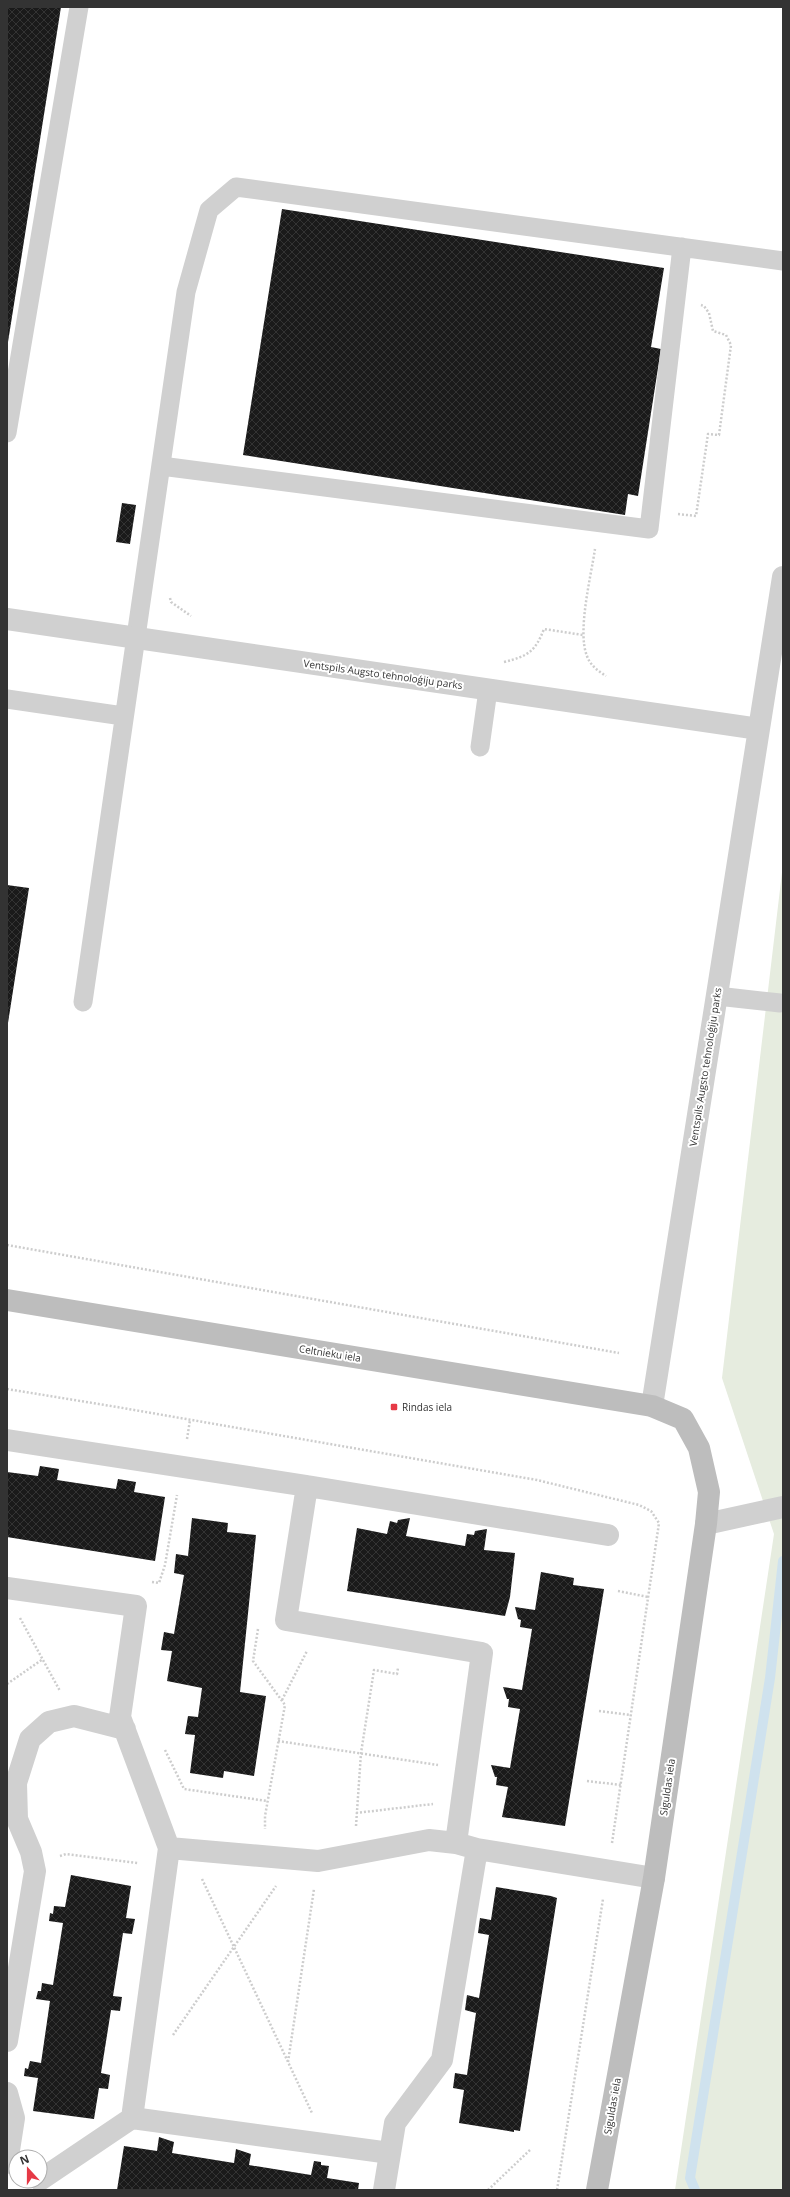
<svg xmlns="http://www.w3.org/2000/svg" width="790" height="2197" font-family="'Open Sans',sans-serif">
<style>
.green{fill:#e6ecdf}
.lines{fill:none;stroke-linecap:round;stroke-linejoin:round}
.stream{stroke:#cfe2ee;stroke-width:10}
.building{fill:url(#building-cross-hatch)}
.path{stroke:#cdcdcd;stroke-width:2.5;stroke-dasharray:2 2;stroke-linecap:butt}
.lane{stroke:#d0d0d0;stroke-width:19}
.street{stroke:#d0d0d0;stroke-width:22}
.secondary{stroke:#bdbdbd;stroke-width:22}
.poi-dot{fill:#e63946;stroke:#fff;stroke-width:1.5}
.labels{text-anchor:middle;stroke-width:4;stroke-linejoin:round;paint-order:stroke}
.street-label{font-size:10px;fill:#333;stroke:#fff}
.poi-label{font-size:10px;fill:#333;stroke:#fff;text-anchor:start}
</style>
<defs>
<pattern id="building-cross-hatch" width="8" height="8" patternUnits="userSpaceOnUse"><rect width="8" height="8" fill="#1a1a1a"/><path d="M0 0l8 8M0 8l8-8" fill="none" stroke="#333"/></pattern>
</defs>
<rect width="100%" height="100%" fill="#fff"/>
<!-- green -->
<path class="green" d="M783,864v1326h-108l99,-656 -52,-156z"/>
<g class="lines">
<!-- stream -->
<path class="stream" d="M695,2190l-5,-12 80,-500 13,-117"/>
</g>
<!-- building -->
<path class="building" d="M7,7h54l-53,335h-1z
M282,209l382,59 -13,79 10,2 -23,147 -10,-2 -3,21 -382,-60z
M122,503l14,2 -6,39 -14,-2z
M7,885l22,3 -21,135h-1z
M40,1466l19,3 -2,11 59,9 2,-10 18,3 -2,10 31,5 -10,64 -148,-24v-65l31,4z
M192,1518l36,5 -1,9 29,3 -16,157 26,4 -12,80 -30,-5 -1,7 -33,-5 5,-38 -10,-1 3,-18 10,1 4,-29 -35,-7 5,-30 -11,-1 3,-18 10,2 10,-59 -10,-2 2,-19 12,2z
M410,1518l-4,18 59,10 2,-12 7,1 1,-4 12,-2 -3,21 31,3 -5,44 -5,19 -158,-25 10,-63 30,6 3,-13 7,2 1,-3z
M541,1572l33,6 -1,7 31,4 -39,237 -63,-9 6,-30 -12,-2 1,-8h-2l-4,-12 19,3 10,-59 -12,-2 1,-8h-2l-4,-12 19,3 10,-61 -12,-2 1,-7 -3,-1 -3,-12 20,3z
M71,1875l60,11 -5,32 9,1 -3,15 -9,-1 -10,63 9,1 -2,14 -9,-1 -10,63 9,2 -2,14 -9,-1 -5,31 -61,-8 5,-33 -14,-2 1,-8 3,1 2,-8 11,2 9,-62 -14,-2 2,-8h3l1,-8 11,2 10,-62 -14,-2 1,-8 3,1 1,-8 11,1z
M496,1887l55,9 6,2 -37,233 -6,-1v2l-55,-9 5,-33 -11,-2 2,-15 12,2 9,-62 -11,-3 2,-15 12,3 10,-63 -11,-2 2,-15 11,2z
M159,2137l15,5 -2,11 62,10 2,-14 15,5 -2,11 62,10 3,-14 7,1v3l8,1 -2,12 32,5 -1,7h-241l7,-44 33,5z"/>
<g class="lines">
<!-- path -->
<path class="path" d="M678,514l18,2 12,-82 11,1 12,-90 -5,-10 -13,-4 -4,-18 -5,-7 -3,-1
M595,549c-4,27 -18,83 -8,107 3,9 11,15 19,20
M170,598l1,4 20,14
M504,662c24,-6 31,-10 40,-33l39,6
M7,1245l612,108
M7,1389l110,18 420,73 102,25 12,6 8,12 -47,320
M187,1439l3,-19
M152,1582l7,1 6,-18 12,-70
M618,1591l30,6
M20,1618l40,73
M258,1629l-5,32 32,44 -20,111v13
M7,1684l36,-25
M282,1700l25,-49
M599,1711l32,4
M278,1741l160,24
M165,1750l19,39 83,12
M587,1781l34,4
M356,1813l77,-9
M356,1826l5,-73 13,-83 23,4 1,-6
M60,1856l6,-2 72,9
M202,1879l110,234
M173,2035l103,-149
M288,2062l26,-173
M488,2190l42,-40
M557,2190l46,-291"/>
<!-- lane -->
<path class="lane" d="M7,433l72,-426
M161,466l488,63 33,-282
M7,699l116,17
M480,747l8,-57
M717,996l63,7
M83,1002l103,-710 23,-82 27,-23 547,74"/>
<!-- street -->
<path class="street" d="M7,619l752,110
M652,1406l131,-829
M7,1440l300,46 301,49
M307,1486l-21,134 196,33 -26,190
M706,1524l77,-17
M7,1588l129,18 -16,111 49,131 149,13 111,-21 27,3 21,6 177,29
M7,2041l28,-170 -4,-19 -14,-33 -1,-36 14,-44 19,-17 25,-6 51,13
M7,2093l7,25 -7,45
M132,2118l37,-270
M40,2180l92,-62 258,35
M384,2190l11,-67 47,-63 35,-211"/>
<!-- secondary -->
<path class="secondary" d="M7,1300l645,106 31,13 16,29 10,44 -3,32 -52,354 -57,312"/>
</g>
<!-- markers -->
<rect class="poi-dot" x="390" y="1403" width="8" height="8" rx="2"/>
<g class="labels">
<!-- street labels -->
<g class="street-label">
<text transform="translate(383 674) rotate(8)" y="4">Ventspils Augsto tehnoloģiju parks</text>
<text transform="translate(705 1067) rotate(-81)" y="4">Ventspils Augsto tehnoloģiju parks</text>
<text transform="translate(330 1353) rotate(9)" y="4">Celtnieku iela</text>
<text transform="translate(667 1787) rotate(-82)" y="4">Siguldas iela</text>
<text transform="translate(612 2106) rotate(-80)" y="4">Siguldas iela</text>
</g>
<!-- poi labels -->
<g class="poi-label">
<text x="402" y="1411">Rindas iela</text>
</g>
</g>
<!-- border -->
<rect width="790" height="2197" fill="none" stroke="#333333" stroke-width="16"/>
<!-- north arrow -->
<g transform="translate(28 2169) rotate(339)"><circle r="19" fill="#ffffff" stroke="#adadad"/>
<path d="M0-3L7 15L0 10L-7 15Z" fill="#e63946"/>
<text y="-6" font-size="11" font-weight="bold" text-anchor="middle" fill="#333333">N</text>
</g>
</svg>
